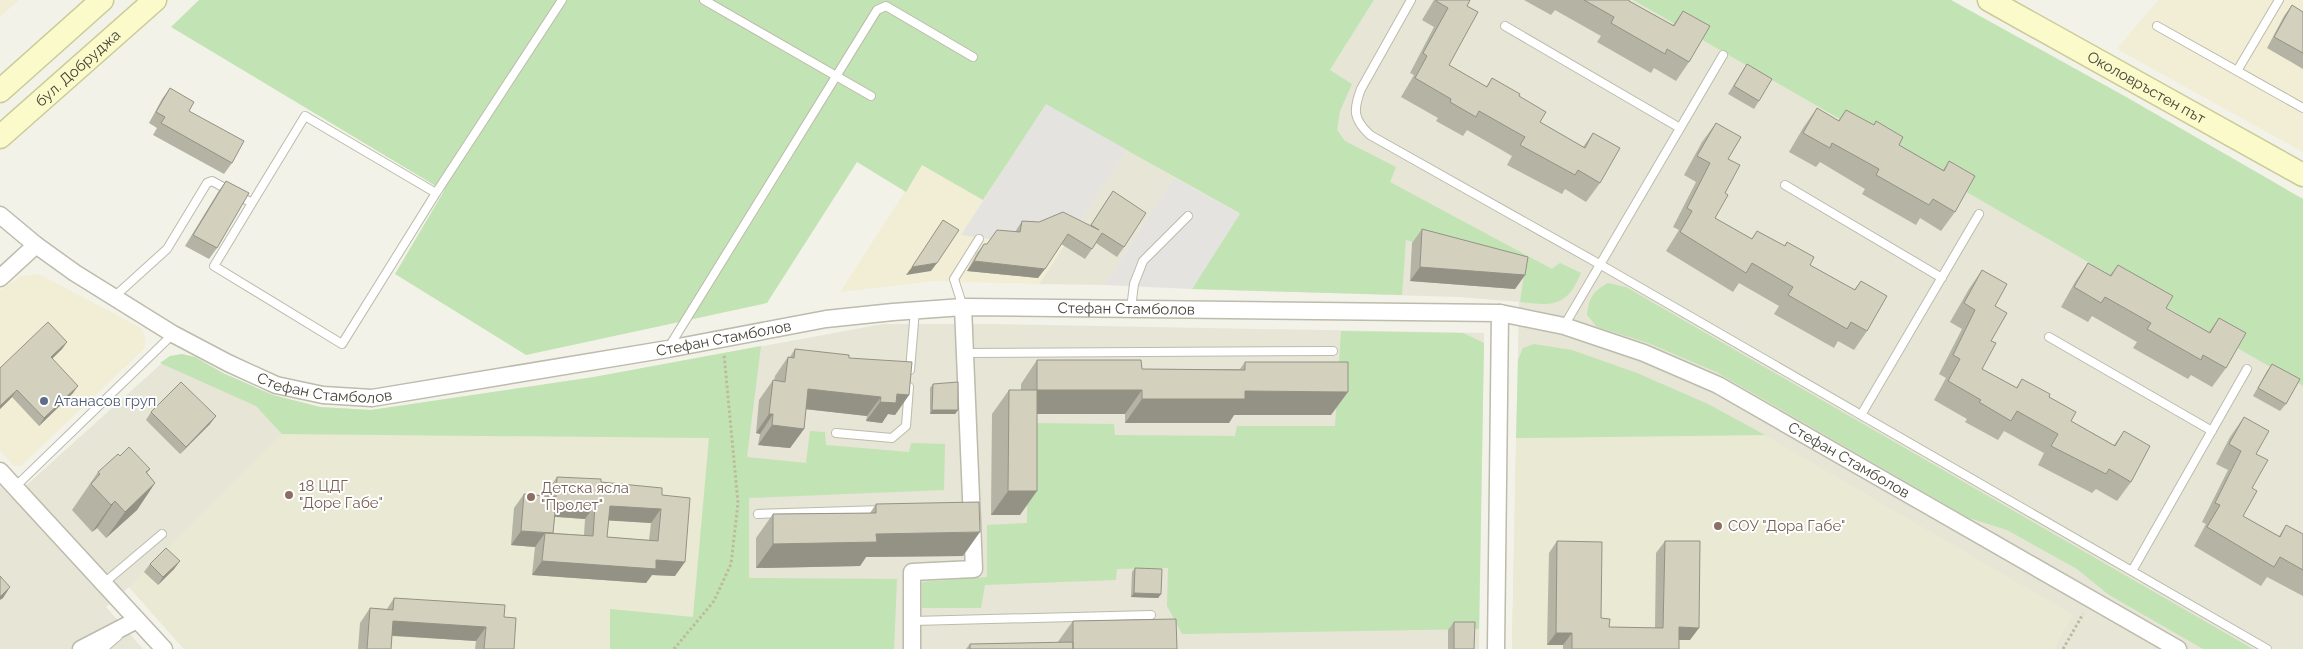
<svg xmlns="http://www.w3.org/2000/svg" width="2303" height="649" font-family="Raleway,sans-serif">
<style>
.residential{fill:#e6e5d6}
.commercial{fill:#f2edd5}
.education{fill:#eae9d3}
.green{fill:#c2e3b4}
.parking{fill:#e4e3df}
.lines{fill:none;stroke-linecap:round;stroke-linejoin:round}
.lane-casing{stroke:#bdbbab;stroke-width:10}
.street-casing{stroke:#bdbbab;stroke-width:19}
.secondary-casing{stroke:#cbcb99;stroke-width:25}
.path{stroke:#beba9e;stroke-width:3;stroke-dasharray:2.5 2.5;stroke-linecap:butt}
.lane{stroke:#fff;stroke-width:8}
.street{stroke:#fff;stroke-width:16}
.secondary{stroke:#fafaca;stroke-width:22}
.wall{fill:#b5b3a3;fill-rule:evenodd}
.shaded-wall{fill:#949285}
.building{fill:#d3d0be;stroke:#949285;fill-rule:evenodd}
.service-dot{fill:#5c6f8a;stroke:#fff;stroke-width:2}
.education-dot{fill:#8d6e63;stroke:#fff;stroke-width:2}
.labels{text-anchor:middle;stroke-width:4;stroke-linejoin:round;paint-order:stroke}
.street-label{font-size:15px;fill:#454337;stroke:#fff}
.service-label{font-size:15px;fill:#4e5e75;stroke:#fff;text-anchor:start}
.education-label{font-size:15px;fill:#785e54;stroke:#fff;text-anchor:start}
</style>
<rect width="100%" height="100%" fill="#f2f2e8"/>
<!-- residential -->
<path class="residential" d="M1374,0h259l670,386v263h-791l7,-347 -60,-5 -266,-8z
M1127,150l47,27 -69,108 -66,-1z
M883,324h106l495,9 -5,316h-1295l-55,-62 -23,20 37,42h-143v-163l12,12 158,-142 12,-2 13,3 28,16 50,22 47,12 51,3 223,-33z"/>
<!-- commercial -->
<path class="commercial" d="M0,0h19l-19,17z
M2158,0h145v152l-186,-103z
M1127,150l-88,134 -104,-3 -95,11 82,-127z
M39,274l102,54 5,11 -2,10 -123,117h-7l-14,-15v-161l21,-14z"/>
<!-- education -->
<path class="education" d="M282,434l427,4 -16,179 -82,-8 -1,40h-426l-55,-62z
M1765,435l308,180 -19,34h-542l4,-211z"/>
<!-- green -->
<path class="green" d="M199,0h1175l-44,70 22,14 -12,27 -3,19 8,11 51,26 -6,15 162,87 8,-6 21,10c-14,34 -28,33 -61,29l4,-28 -118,-34 -4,55 -210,-6 47,-76 -193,-108 -63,95 -61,-35 -16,27 -49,-30 -90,141 -241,52 -131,-81 49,-83 -273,-164z
M1633,0h318l177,98 175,101v187z
M1608,283l18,4 627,362h-50l-94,-54 -32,-26 -70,-39 -38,-12 -253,-146 -68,-29 -51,-16 -10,-12c2,-17 6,-24 21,-32z
M1341,331l122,2 21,10 -5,286 -297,5 -15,-28 1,-38 -51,1 -1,11 -131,5 -4,23h-59v-26l65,-5v-52l40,-2 1,-100 86,1 1,11 120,1 2,-10h98z
M1534,344l38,6 65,23 71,31 57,31 -249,3 2,-78 5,-12z
M761,346l-14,111 59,6 4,-32 15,1 1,13 83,7 2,-9 34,1 -1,46 -195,8v80l148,1 -3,70h-284v-40l83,8 16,-179 -427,-4 -26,-28 -96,-43 10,-7 12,-2 13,3 28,16 50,22 47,12 51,3 223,-33z"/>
<!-- parking -->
<path class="parking" d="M1046,104l81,46 -53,81 -60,11 -53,-7z
M1174,177l66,37 -48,75 -87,-4z"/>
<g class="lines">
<!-- lane casing -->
<g class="lane-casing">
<path id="lane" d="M704,0l167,96
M1411,0l-50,89c-8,21 -8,30 9,46l231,130 666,384
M1505,26l175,102
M2157,26l146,82
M2237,71l42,-71
M1785,185l157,93
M252,203l-38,63 128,78 94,-151
M114,297l53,-48 40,-66 5,-2 40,22 53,-87 131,77 126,-193
M963,307l-9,-28 25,-40
M1131,309l3,-25 9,-23 45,-45
M1564,326l159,-271
M2049,337l163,94
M669,347l208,-337 9,-4 87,51
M965,353l368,-2
M910,370l5,-60
M1861,415l118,-201
M836,433l56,5 14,-12 3,-39
M15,487l158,-153
M758,514l124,-4
M2132,571l115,-202
M104,583l58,-49
M913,621l238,-6
M103,649l15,-13"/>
</g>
<!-- street casing -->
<g class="street-casing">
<g id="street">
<path id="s1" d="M0,215l36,30 39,28 98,61 55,29 48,22 47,10 49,3 296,-49 158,-30 67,-7 70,-5 537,6 64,13 80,27 74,32 460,264"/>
<path d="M0,278l36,-33"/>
<path d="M0,471l164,178"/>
<path d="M81,649l56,-29"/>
<path d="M912,649v-77l62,-3 -11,-262"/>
<path d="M1496,649l4,-336"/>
</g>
</g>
<!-- secondary casing -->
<g class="secondary-casing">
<g id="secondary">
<path id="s2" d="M1989,0l314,175"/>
<path d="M0,91l102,-91"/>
<path id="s3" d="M0,137l155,-137"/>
</g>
</g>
<!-- path -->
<path class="path" d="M674,649l40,-48 17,-37 7,-61 -14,-149
M2063,649l20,-35"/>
<!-- lane -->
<use href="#lane" class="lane"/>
<!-- street -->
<use href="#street" class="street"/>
<!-- secondary -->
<use href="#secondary" class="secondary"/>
</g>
<!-- wall -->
<path class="wall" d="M1434,0h36l-3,6 -18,59 37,22 6,-9 27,18 21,26 43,25 10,-14 7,50 -14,19 -21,-13 -3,5 -55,-29 5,-9 -45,-26 -4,6 -27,-15 2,-3 -37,-21 13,-22 -4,-2 24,-46 -12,-7z
M1524,0h105v1l44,24 10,-14 6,51 -13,19 -22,-13 -3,5 -54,-31 4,-6 -46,-26 -4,5z
M2292,5l11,7v57l-36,-21 17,-32z
M1747,64l12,37 -5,8 -26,-15z
M170,88l62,75 -8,11 -71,-39 4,-7 -8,-5 13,-24z
M1817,108l21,13 8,-11 27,15 3,-4 23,24 44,25 6,-9 6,51 -14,19 -21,-13 -4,7 -54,-31 3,-5 -45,-27 -4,5 -27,-15 14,-24z
M1716,123l12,36 -3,34 -10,25 37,21 5,-8 27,15 3,-4 23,23 44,25 7,-9 6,50 -13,19 -16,-9 -4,7 -60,-34 5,-8 -40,-23 -6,9 -67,-41 13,-21 -6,-3 23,-45 -12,-7 18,-33z
M226,181l-9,67 -8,11 -24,-13 33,-54z
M1113,191l11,56 -7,10 -21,-14 -11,16 -24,-15 -23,34 -71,-7 10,-18 7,-9h3l28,-12 7,-11 68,5z
M1422,229l103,46 -10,14 -105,-8 2,-38z
M2088,263l22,12 8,-10 48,43 43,24 10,-14 7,50 -14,19 -21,-12 -3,4 -55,-31 4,-6 -45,-26 -4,6 -27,-15 14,-25z
M1982,270l13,36 -4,35 -9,28 34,19 6,-9 27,18 22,24 43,24 10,-14 7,51 -14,19 -21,-12 -4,4 -54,-28 6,-12 -40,-22 -6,9 -33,-18 2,-3 -33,-19 12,-22 -7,-4 23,-45 -12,-7 19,-33z
M67,342l-5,7 -10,9 21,35 -34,33 -27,-29 -12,12v-41z
M795,349l54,9 60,37 -14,20 -7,-1 -6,9 -16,-2 1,-5 -61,-7 -2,20 -14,19 -32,-3 2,-11 -4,-1 3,-33 14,-20 1,1 1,-5 13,-19h2z
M1037,360l105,9h98l5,-7 86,53h-97l-5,8h-104v-9h-88l-17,101h-29l1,-101 17,-24h12v-6z
M2272,364l14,40 -6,7 -27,-15 14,-25z
M933,384l25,26 -3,4h-25v-26z
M151,412l59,12 -30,30 -34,-34z
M2244,417l12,37 -4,34 -9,28 36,20 7,-11 17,9v62l-36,-19 -6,9 -67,-40 12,-22 -4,-2 26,-52 -12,-6 14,-27z
M120,456l30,13 -3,4 8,10 -18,27 -31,28 -9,-10 -5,4 -20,-22 26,-38z
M557,477l44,5 61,13 13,81 -23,-1 -6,8 -114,-8 3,-28 -24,-2 3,-37 10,-14 23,2v-5zM555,517l30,2 -1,16 -31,-2zM609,520l42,3 -2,17 -42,-3z
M876,504l87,52 -97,1 -6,9 -104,2v-30l17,-24 97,-1z
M1557,541l44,77 8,9 46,1 1,-75 9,-12 25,99h-11v9h-116v-4h-16l2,-92z
M180,561l-6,8 -16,16 -14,-13 6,-8z
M1135,568l26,26 -3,4 -27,-1 1,-25z
M394,598l110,19 10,32h-39l1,-8 -84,-5 -1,13h-33l2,-26 10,-15 17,1z
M1073,621l104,28h-211l4,-5 87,-1z
M1454,622l20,27h-26v-19z"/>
<!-- shaded-wall -->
<path class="shaded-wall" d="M974,261l71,8 -7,9 -71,-7z
M937,263l-6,8 -25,4 6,-8z
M1420,267l105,8 -10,14 -105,-8z
M67,342l-5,7 -16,16 5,-8z
M78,386l-5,7 -34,33 5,-8z
M808,389l73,8 -14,19 -72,-8z
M17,390l-5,7 -12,12v-3z
M1037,390h105l-17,24h-104z
M1245,391l103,1 -17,23h-97l-5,8h-104l17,-24z
M897,394l12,1 -14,20 -7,-1 -6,9 -16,-2 14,-19z
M932,410h26l-3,4h-25z
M769,414h4l-13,20 -4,-1z
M216,416l-6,8 -30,30 6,-7z
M772,425l32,4 -14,19 -32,-3z
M155,483l-18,27 -31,28 19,-26z
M1008,491h29l-17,24h-29z
M115,501l-18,27 -5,4 19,-27z
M556,502l39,3 -10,14 -39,-3z
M610,506l51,3 -10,14 -51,-3z
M521,531l24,2 -10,14 -24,-2z
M980,532l-17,24 -97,1 -6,9 -104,2 17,-24 103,-10z
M656,560l29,2 -10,14 -23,-1 -6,8 -114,-8 10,-14z
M180,561l-6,8 -16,16 5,-8z
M10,587l-7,11 -3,2v-3z
M1134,593l27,1 -3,4 -27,-1z
M393,621l93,6 -10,14 -93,-6z
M1679,627l20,1 -9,12h-20z
M1556,633h16l-9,12h-16z"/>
<!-- building -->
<path class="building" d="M1436,0h34l-3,6 11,6 -29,53 38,22 5,-9 28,16 -1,2 27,16 -6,10 45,26 8,-15 27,15 -20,35 -22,-13 -3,5 -55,-30 5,-8 -46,-26 -3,6 -26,-15 1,-3 -36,-21 12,-22 -4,-3 25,-45 -12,-7z
M1584,0h45v1l45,25 9,-15 27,15 -21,36 -22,-13 -2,5 -54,-31 3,-6z
M2292,5l11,7v41l-29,-16z
M1747,64l25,15 -13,22 -25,-15z
M170,88l24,14 -5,9 55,30 -12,22 -71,-40 4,-6 -9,-5z
M1817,108l22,13 7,-11 28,15 2,-4 27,16 -4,8 45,26 5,-10 26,15 -20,36 -22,-13 -4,6 -53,-30 3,-6 -47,-26 -2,5 -27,-15z
M1716,123l25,14 -13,22 12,6 -15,28 3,2 -13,23 37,21 5,-8 28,15 2,-4 27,15 -4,8 45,25 6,-9 26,15 -20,35 -16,-9 -4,7 -59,-34 5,-8 -41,-24 -6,10 -66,-41 12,-21 -5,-3 23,-45 -13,-7z
M226,181l23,12 -32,55 -24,-13z
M1113,191l33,22 -22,34 -22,-14 -10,16 -24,-15 -23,35 -71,-8 10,-17h3l10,-14 23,2 2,-11 17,1 24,-10 36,18 -8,-5z
M943,220l16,10 -22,33 -25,4z
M1422,229l106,28 -3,18 -105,-8z
M2088,263l23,13 7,-11 55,31 -7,12 44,25 9,-15 27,15 -20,35 -23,-13 -2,5 -54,-31 4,-6 -46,-26 -4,6 -27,-16z
M1982,270l25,14 -12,22 12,7 -16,28 5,2 -14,26 35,19 5,-9 28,15 -1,3 27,15 -5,9 44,25 9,-15 26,15 -19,36 -22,-13 -3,5 -55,-28 7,-12 -41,-23 -6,10 -32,-19 2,-2 -33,-19 12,-22 -7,-4 22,-45 -11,-7z
M48,322l19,20 -16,15 27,29 -34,32 -27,-28 -17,16v-38z
M795,349l54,6v3l63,4 -3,33 -12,-1 -1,9 -16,-1 1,-5 -73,-8 -4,40 -32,-4 1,-11h-4l4,-34 12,2 3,-25 6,1z
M1037,360h104l1,9 103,1v-8h103v30l-103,-1v8h-103v-9h-105z
M2272,364l28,15 -14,25 -28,-16z
M181,382l35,34 -30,31 -35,-35z
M958,382v28h-26l1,-26z
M1009,390h28v101h-29z
M2244,417l25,14 -13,23 12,6 -16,28 5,3 -14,25 37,21 6,-12 17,9v36l-23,-13 -6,10 -67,-40 13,-22 -5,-2 26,-52 -12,-7z
M129,447l21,22 -4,3 9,11 -30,29 -10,-11 -4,4 -20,-21 9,-10 -2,-2 20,-18 2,2z
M557,477l44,2v3l61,6v7l28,3 -5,64 -29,-2v9l-114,-8 3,-28 48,3 2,-31 -39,-3 -3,31 -32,-2 3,-37 32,3zM610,506l51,3 -3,32 -51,-4z
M979,502l1,30 -104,2 1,8 -104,2v-30l103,-1v-9z
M1557,541l45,1 -1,76 9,1 -1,8 54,1 2,-87h35l-1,87 -20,-1v22h-107v-16h-16z
M166,548l14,13 -17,16 -13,-13z
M1135,568l27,1 -1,25 -27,-1z
M0,576l10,11 -10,10z
M394,598l111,7 -1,12 12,1 -2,31h-30l2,-22 -93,-6 -2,28h-24l3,-41 23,2z
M1176,619l1,30h-104v-28z
M1454,622h21l-1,27h-20z
M1073,642v7h-103v-5z"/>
<!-- markers -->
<circle class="service-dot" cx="44" cy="401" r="5"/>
<g class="education-dot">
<circle cx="289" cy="495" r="5"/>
<circle cx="531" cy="497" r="5"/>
<circle cx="1718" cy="526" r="5"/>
</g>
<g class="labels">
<!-- street labels -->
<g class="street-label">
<text dy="5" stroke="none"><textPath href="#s3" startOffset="104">бул. Добруджа</textPath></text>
<text dy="5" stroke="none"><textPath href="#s2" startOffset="180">Околовръстен път</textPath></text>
<text dy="5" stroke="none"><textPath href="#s1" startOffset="1184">Стефан Стамболов</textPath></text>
<text dy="5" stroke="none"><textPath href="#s1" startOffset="779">Стефан Стамболов</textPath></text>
<text dy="5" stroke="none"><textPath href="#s1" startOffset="374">Стефан Стамболов</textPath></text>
<text dy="5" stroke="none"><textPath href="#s1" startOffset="1939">Стефан Стамболов</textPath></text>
</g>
<!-- service labels -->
<g class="service-label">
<text x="54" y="406">Атанасов груп</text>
</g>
<!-- education labels -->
<g class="education-label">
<text x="299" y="491">18 ЦДГ<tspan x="299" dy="17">"Доре Габе"</tspan></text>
<text x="541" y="493">Детска ясла<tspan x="541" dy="17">"Пролет"</tspan></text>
<text x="1728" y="531">СОУ "Дора Габе"</text>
</g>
</g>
</svg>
